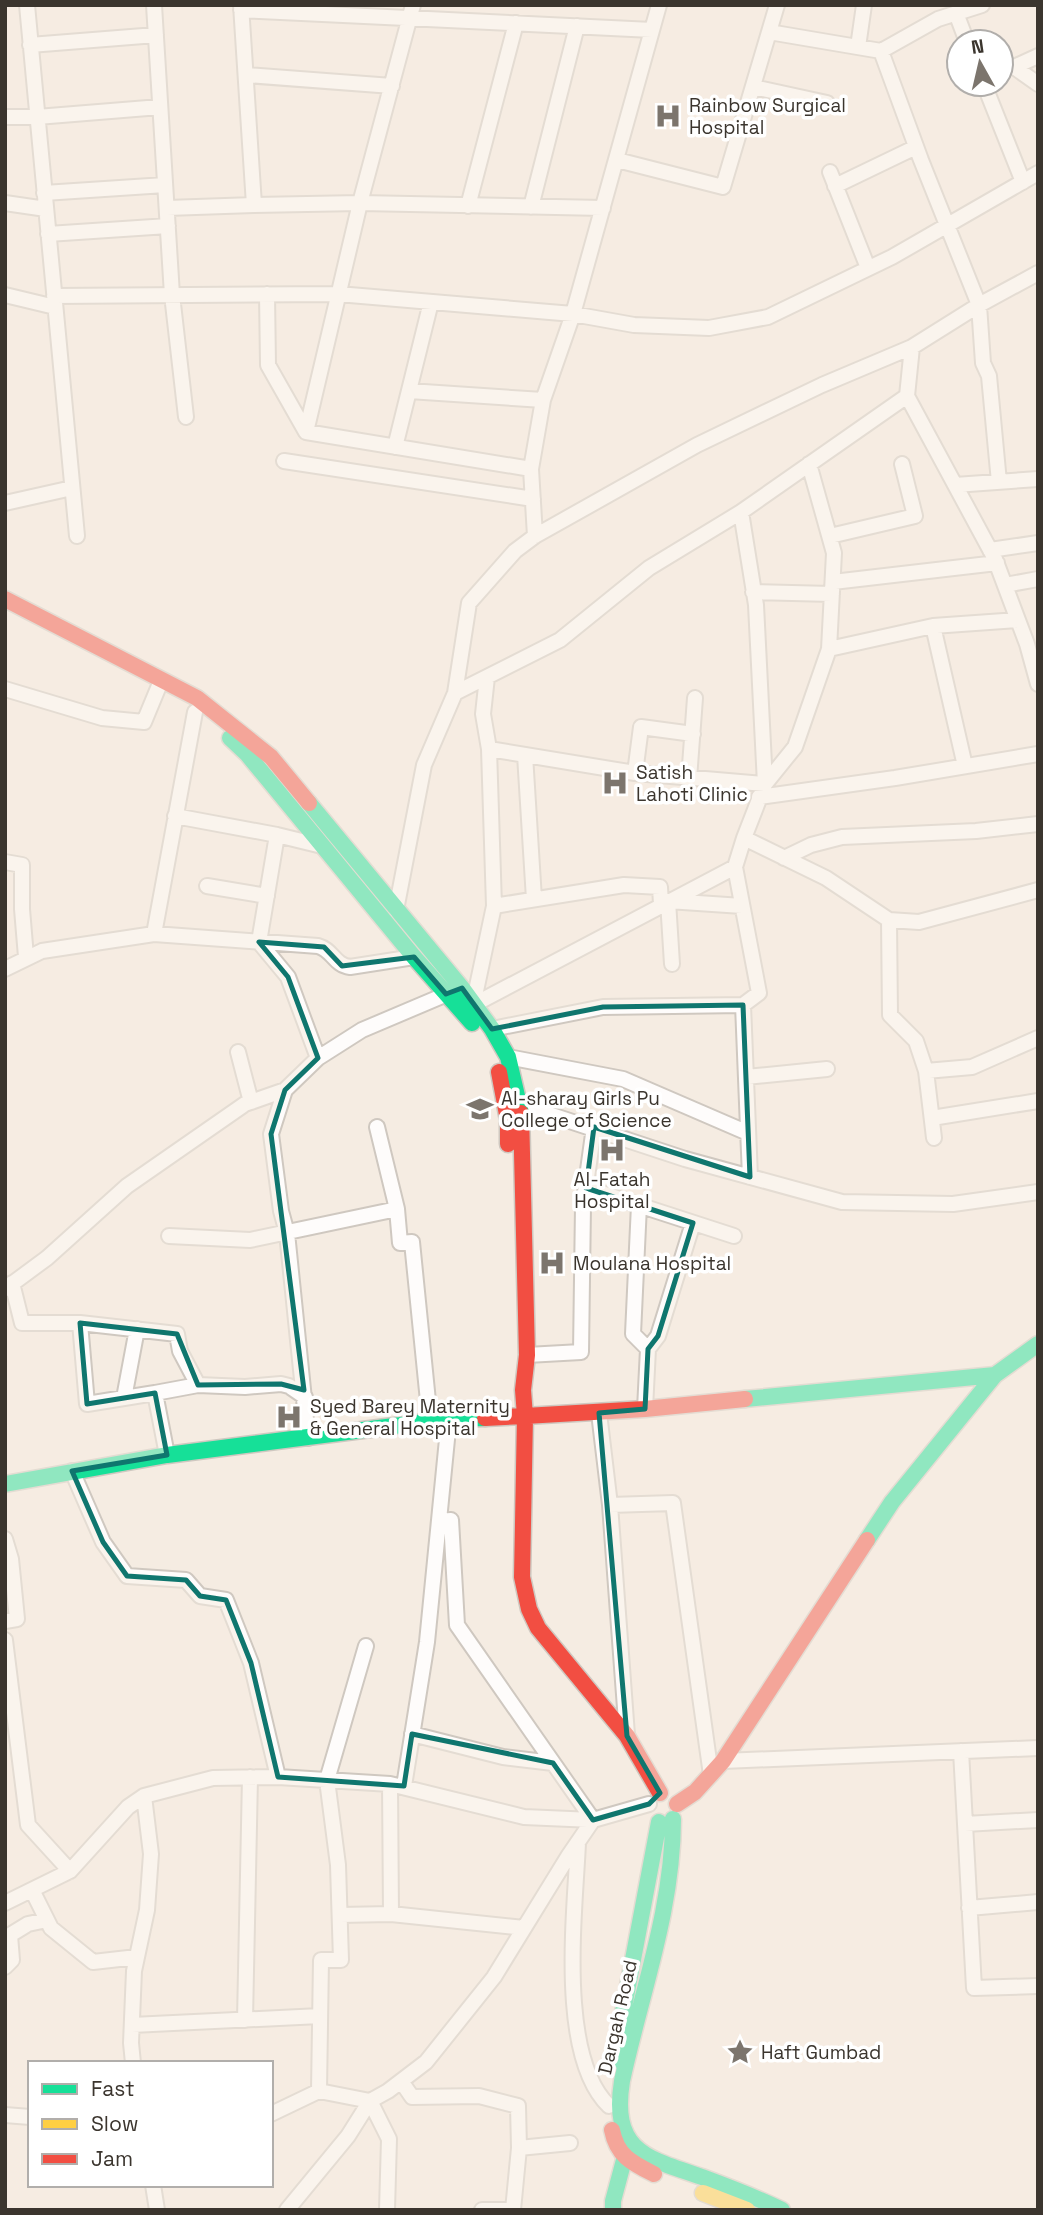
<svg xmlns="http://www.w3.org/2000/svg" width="1043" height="2215" font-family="'Space Grotesk',sans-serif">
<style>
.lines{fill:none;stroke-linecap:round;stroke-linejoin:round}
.street-casing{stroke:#cfc8c0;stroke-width:18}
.fast-casing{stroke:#cfc8c0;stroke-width:19}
.slow-casing{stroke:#cfc8c0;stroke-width:19}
.jam-casing{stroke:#cfc8c0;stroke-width:19}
.street{stroke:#fefcfb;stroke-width:14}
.fast{stroke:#16e098;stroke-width:16}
.slow{stroke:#ffcf43;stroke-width:16}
.jam{stroke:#f24e42;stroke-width:16}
.marked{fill:none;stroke:#0f766e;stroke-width:5;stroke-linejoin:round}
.labels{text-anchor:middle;stroke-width:7;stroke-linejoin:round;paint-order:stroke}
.poi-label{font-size:19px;fill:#3b352e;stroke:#fff;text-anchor:start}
.street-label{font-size:19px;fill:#3b352e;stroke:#fff}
</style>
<rect width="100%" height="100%" fill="#f5ece2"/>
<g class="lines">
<!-- street casing -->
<g class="street-casing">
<path id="street" d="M27,5l50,531
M154,5l18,290 14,122
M241,5l13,200 106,-2 243,5
M413,5l-53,198 -54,229 225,37
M241,10l411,20
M956,13l11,29
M769,32l112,19 57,-32 44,-14
M30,45l126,-10
M858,47l6,-42
M881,51l40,109 58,145 4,58 6,13 10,106
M1038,56l-24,11 24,17
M246,75l146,11
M984,84l39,98
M753,87l74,16
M5,117h32l123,-10
M617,160l106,27 54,-182
M830,172l38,96
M835,186l81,-39
M44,193l121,-8
M5,203l41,6
M468,206l48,-183
M531,207l46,-181
M167,208l87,-3
M48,234l120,-8
M267,294l1,71 38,67
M5,295l50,12
M54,296l284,-2 235,20 61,11 75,3 59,-11 124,-60 146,-84
M409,391l134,9
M907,396l88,163 32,85 11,40
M395,447l36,-145
M284,461l249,38
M955,485l83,-6
M5,503l67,-15
M741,512l15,93 9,179 -21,54
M535,536l-4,-67 12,-69 30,-86 86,-309
M830,536l85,-20 -13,-52
M990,550l48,-7
M833,582l164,-19
M1005,585l33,-6
M753,592l79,2
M829,649l104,-23
M487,677l-4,37 6,35 5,157
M5,689l97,29 42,4 17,-41
M455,693l14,-90 46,-52 20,-15 162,-91 125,-60 90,-38
M489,749l146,24 130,11 30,-37 34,-98 5,-96 -25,-89
M525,755l9,144
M965,766l-32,-140 85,-6
M635,773l6,-46 52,7
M689,779l6,-81
M759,797l136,-19 143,-24
M175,816l102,19
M784,858l27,-13 31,-8 134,-6 62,-7
M5,862l17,3v44l4,48
M735,867l9,-29 82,40 63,42 30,2 119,-32
M207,886l60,10
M396,910l28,-145 31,-72 105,-53 89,-72 92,-56 166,-116 5,-49 67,-42 59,-32
M889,920l1,95 26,26 10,30 46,-4 66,-29
M154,934l41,-222
M672,964l-4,-63 74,5
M5,969l37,-18 112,-17 164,12c15,4 16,19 32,21l64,-10
M473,1005l262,-138 24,126 -16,12 7,172
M473,1005l21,-99 130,-21 36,2 1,17
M492,1029l111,-22 140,-2
M238,1052l13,50
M508,1057l115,22 125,54
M318,1058l44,-28 92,-39
M926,1071l8,67
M746,1077l81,-8
M285,1090l-14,44 10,77 6,22 21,205
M521,1105l164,54 157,43 111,2 85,-12
M932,1118l106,-17
M586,1188l148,48
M639,1205l-6,129 15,15
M397,1209l3,34 12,-1 18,179
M169,1236l81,4 147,-31 -20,-82
M12,1283l10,40h58l97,11 3,17 18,34 -43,8 12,62
M5,1289l42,-31 80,-72 118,-82 40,-14 33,-32 -30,-81 -29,-35 18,-107 45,11
M80,1323l7,81 68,-11
M527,1355l54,-3 2,-146 11,-79
M198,1385l47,2 36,-3 8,2 16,11
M124,1398l13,-69
M645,1409l3,-60 10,-13 35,-113
M599,1413l11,92 17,230
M72,1471l31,71 24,34 59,4 14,16 26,4 25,63 27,114
M610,1505l63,-2 38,272
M439,1521l12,-1 6,105 136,195
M5,1539l6,20 6,60 -12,2
M5,1640l23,185 42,46
M412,1734l91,23 50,6
M961,1751l13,237 64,-2
M723,1761l315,-13
M404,1786l23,-144 22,-223
M965,1824l73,-4
M578,1843c-3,69 -21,213 31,263
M32,1890l19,38 42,34 44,-5
M5,1903l65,-32 58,-64 16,-11 69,-18 65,-1 112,7 134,33 69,3
M969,1908l69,-6
M391,1914l133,14
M340,1915l51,-1 -1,-130
M5,1967l7,-7 -2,-25 18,-11 19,-4
M245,2020l5,-243
M132,2025l188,-9
M133,2063l-2,-20 3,-72 13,-61 4,-56 -7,-58
M401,2081l11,16 67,-1 39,10 1,42 51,-5
M319,2091l2,-131h20l-3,-95 -11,-85 39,-134
M271,2114l48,-23 51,10 19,38 -2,71
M5,2115l25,2
M153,2185l4,25
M287,2210l61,-74 22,-35 18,-10 38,-29 68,-85 75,-122 24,-35 56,-16
M482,2210h31l6,-62"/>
</g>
<!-- fast casing -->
<g class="fast-casing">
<path id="fast" d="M230,738l17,16 167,203 58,66
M309,803l153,185 30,41 16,28 13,56
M745,1399l250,-24
M5,1484l162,-29 282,-36 36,-1
M867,1540l25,-38 103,-127 43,-31
M673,1819c0,91 -32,174 -51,262 -11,70 24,77 80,96 27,10 54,20 80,33
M614,2060l45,-238
M613,2210v-9l11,-41"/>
</g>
<!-- slow casing -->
<g class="slow-casing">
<path id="slow" d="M703,2193l44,17"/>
</g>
<!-- jam casing -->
<g class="jam-casing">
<path id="jam" d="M5,599l192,99 74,59 38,46
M499,1072l9,48v24
M521,1113l6,242 -4,35 2,26 120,-7 100,-10
M485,1418l40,-2 -3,161 7,32 9,19 89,108 33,57
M677,1804l18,-12 28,-31 144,-221
M612,2130c5,26 20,33 42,44"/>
</g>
<!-- street -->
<use href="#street" class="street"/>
<!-- fast -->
<use href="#fast" class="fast"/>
<!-- slow -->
<use href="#slow" class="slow"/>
<!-- jam -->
<use href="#jam" class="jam"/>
</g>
<!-- marked area -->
<path d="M0 0H1043V2215H0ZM259,942l65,5 18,19 72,-9 32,37 16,-6 30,41 111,-22 140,-2 7,172 -156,-50 -8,61 107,35 -35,113 -10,13 -3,60 -46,4 28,323 33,57 -11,11 -56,16 -40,-57 -141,-29 -8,52 -126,-9 -27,-114 -25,-63 -26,-4 -14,-16 -59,-4 -24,-34 -31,-71 95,-16 -12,-62 -68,11 -7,-81 97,11 21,51 83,-1 23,6 -33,-256 14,-44 33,-32 -30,-81z" fill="#f5ece2" fill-opacity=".55" fill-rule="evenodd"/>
<path class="marked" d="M259,942l65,5 18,19 72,-9 32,37 16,-6 30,41 111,-22 140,-2 7,172 -156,-50 -8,61 107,35 -35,113 -10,13 -3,60 -46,4 28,323 33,57 -11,11 -56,16 -40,-57 -141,-29 -8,52 -126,-9 -27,-114 -25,-63 -26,-4 -14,-16 -59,-4 -24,-34 -31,-71 95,-16 -12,-62 -68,11 -7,-81 97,11 21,51 83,-1 23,6 -33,-256 14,-44 33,-32 -30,-81z"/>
<!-- icons -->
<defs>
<g id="hospital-bare" transform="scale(2.1)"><path d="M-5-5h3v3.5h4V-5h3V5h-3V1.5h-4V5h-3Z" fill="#7c756d" stroke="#fff" stroke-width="2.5" paint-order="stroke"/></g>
<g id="university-bare" transform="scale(2.1)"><path d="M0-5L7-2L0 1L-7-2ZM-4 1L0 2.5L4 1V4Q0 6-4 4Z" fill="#7c756d" stroke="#fff" stroke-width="2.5" paint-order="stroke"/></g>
<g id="sight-bare" transform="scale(2.1)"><path d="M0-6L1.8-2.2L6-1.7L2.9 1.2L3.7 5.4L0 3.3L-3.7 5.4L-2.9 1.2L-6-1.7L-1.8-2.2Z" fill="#7c756d" stroke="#fff" stroke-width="2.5" paint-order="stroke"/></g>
</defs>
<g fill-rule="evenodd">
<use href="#hospital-bare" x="668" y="116"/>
<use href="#hospital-bare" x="615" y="783"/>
<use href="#university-bare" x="480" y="1109"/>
<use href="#hospital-bare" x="612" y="1150"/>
<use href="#hospital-bare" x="552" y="1263"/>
<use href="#hospital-bare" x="289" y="1417"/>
<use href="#sight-bare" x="740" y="2052"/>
</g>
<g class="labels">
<!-- poi labels -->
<g class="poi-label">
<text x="689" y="112">Rainbow Surgical<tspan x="689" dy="22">Hospital</tspan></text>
<text x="636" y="779">Satish<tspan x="636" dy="22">Lahoti Clinic</tspan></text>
<text x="501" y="1105">Al-sharay Girls Pu<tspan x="501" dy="22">College of Science</tspan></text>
<text x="612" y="1186" text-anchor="middle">Al-Fatah<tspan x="612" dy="22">Hospital</tspan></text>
<text x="573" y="1270">Moulana Hospital</text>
<text x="310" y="1413">Syed Barey Maternity<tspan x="310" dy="22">&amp; General Hospital</tspan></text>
<text x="761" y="2059">Haft Gumbad</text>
</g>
<!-- street labels -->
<g class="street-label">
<text transform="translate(617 2017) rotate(-77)" y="7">Dargah Road</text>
</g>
</g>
<!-- border -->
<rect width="1043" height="2215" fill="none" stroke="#3b352e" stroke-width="14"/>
<!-- legend -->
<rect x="28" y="2061" width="245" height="126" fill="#ffffff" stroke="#b1aeab" stroke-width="2"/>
<rect x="42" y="2084" width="35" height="10" fill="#16e098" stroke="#b1aeab" stroke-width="2"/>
<text x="91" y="2096" font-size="21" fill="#3b352e">Fast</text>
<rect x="42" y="2119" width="35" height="10" fill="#ffcf43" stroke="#b1aeab" stroke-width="2"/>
<text x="91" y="2131" font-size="21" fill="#3b352e">Slow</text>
<rect x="42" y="2154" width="35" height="10" fill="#f24e42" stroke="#b1aeab" stroke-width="2"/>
<text x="91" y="2166" font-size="21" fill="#3b352e">Jam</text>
<!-- north arrow -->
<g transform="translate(980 63) rotate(352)"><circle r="33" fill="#ffffff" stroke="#b1aeab" stroke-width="2"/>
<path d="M0-5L12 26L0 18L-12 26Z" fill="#7c756d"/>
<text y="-10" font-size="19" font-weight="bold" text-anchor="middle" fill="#3b352e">N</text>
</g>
</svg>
